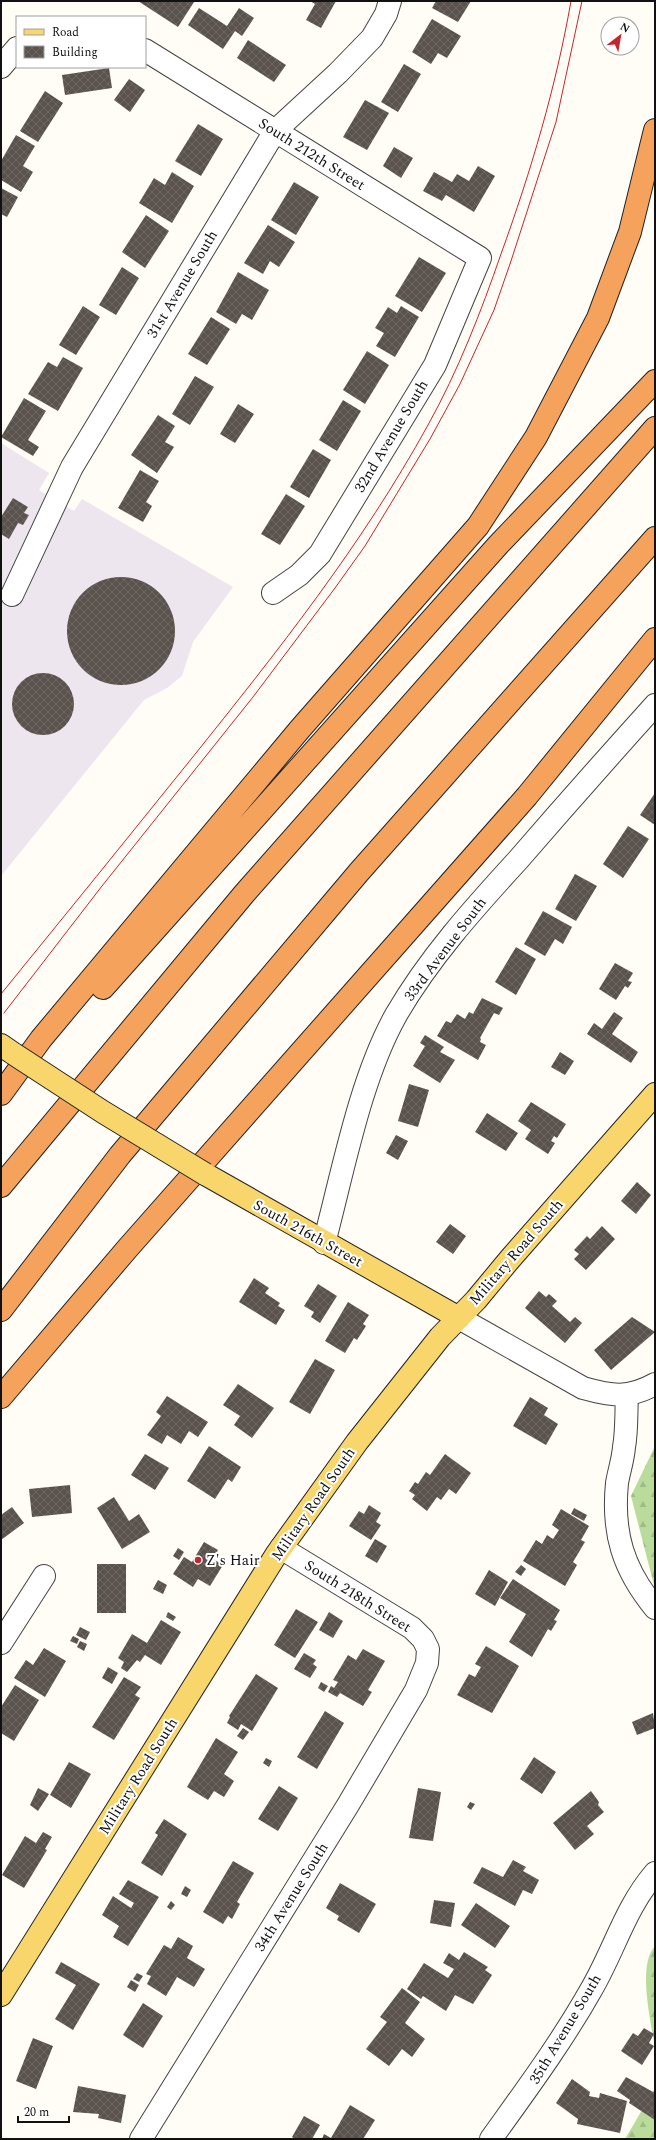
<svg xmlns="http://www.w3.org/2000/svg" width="656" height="2140" font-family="Spectral,serif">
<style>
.industrial{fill:#eee6ef}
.forest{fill:url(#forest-firs)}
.building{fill:url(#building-cross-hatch)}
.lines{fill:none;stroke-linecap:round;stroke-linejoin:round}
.minor-casing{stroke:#444;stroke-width:24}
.major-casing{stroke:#222;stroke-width:24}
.highway-casing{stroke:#222;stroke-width:24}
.minor{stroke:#fff;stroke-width:22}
.major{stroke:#f9d66b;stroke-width:22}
.highway{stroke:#f5a25d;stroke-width:22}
.tram{stroke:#c4262e;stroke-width:1}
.major-bridge-casing{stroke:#222;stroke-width:24;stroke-linecap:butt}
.major-bridge{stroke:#f9d66b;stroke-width:22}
.poi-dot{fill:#c4262e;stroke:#fff;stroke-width:1.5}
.labels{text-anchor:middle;stroke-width:4;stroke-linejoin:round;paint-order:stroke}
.street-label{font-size:15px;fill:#111;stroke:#fff}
.poi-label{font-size:15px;fill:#111;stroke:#fff;text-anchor:start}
</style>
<defs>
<pattern id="forest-firs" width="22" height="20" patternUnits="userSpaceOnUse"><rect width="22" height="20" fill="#b9dc9c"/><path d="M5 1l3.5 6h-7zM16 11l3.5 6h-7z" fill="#9ebc85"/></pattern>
<pattern id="building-cross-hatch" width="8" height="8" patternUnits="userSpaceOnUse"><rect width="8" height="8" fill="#5a524d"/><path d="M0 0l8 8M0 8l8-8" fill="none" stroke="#6d6662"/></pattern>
</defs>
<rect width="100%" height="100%" fill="#fffdf5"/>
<!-- industrial -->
<path class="industrial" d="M1,443l48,30 -10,17 17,10 18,11 8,-12 151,88 -40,55 -11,34 -15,12 -23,12 -143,176z"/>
<!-- forest -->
<path class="forest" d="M655,1446v143l-24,-93z
M655,1946v101c-4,-25 -18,-82 0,-101z
M655,2088v51h-30z"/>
<!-- building -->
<path class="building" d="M138,1h54l2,1 -16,25z
M310,1h26l-15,27 -15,-8 9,-16z
M436,1h35l-13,21 -26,-14z
M199,8l28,18 12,-18 15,10 -12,18 -7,-5 -12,18 -35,-24z
M432,19l29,17 -14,22 -9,-5 -7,11 -19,-12z
M248,40l38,25 -12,17 -37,-24z
M404,64l17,10 -23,38 -17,-10z
M109,68l3,20 -47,7 -3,-20z
M129,79l16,11 -15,22 -16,-12z
M45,91l18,12 -25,39 -18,-11z
M365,100l24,13 -22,37 -24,-13z
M198,124l25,15 -22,37 -26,-15z
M16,135l19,11 -12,20 10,6 -12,20 -20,-12v-19z
M394,147l19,11 -12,20 -18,-12z
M478,166l17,10 -21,36 -28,-17 -4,6 -19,-10 11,-19 18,10 5,-8 12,7z
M172,172l22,14 -22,37 -33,-20 15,-25 11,7z
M294,182l25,15 -23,38 -25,-15z
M1,188l17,9 -11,20 -6,-3z
M146,215l23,16 -24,37 -23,-16z
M268,225l27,17 -16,25 -9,-6 -7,13 -19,-11z
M419,257l27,16 -24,39 -27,-16z
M122,267l17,11 -23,37 -17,-10z
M238,272l31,18 -17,30 -10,-6 -6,10 -20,-12z
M83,306l17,11 -24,38 -17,-10z
M401,306l18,11 -24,40 -19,-11 8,-13 -9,-5 13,-21 9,6z
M211,317l19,12 -23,36 -19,-11z
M367,351l22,14 -24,39 -22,-14z
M63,357l20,11 -25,43 -30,-17 20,-32 9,5z
M195,376l19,11 -24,38 -18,-11z
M24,398l22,13 -18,29 11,7 -6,9 -32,-19z
M343,400l18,11 -24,40 -18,-11z
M238,404l16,10 -19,29 -15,-9z
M158,415l17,11 -10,16 9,5 -17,26 -26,-18z
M313,449l18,11 -22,38 -19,-11z
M140,470l19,11 -13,21 6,4 -9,16 -25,-14z
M286,494l19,12 -25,39 -19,-11z
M13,498l15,9 -4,6 5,2 -6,10 -5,-2 -9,16 -8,-5v-17z
M67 631a54 54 0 1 1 108 0a54 54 0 1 1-108 0Z
M12 704a31 31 0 1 1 62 0a31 31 0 1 1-62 0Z
M655,793v32l-15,-10z
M628,826l21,13 -26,39 -20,-14z
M575,874l22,12 -21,35 -21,-12z
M543,911l29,16 -9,17 -8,-5 -10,17 -21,-12z
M516,947l20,12 -20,36 -21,-13z
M615,963l18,10 -5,8 4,1 -4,6 -3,-2 -9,14 -17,-11z
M482,998l21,10 -4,7 -5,-2 -14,25 1,1 -1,3 6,3 -8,15 -41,-24 9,-15 5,2 6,-9 8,5 4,-7 4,2z
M614,1012l9,6 -11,16 26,18 -7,11 -44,-29 7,-11 8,6z
M425,1035l19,12 -4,5 15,8 -15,23 -27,-17 12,-20 -5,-3z
M560,1052l14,9 -9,14 -14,-8z
M409,1084l20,6 -11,37 -20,-6z
M531,1102l35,22 -9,14 -3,-2 -3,5 4,2 -7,11 -23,-15 6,-9 -13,-9z
M487,1113l31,20 -12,18 -31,-19z
M396,1135l12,6 -10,19 -12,-7z
M637,1182l14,13 -15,19 -15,-13z
M450,1224l16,12 -13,18 -17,-12z
M602,1226l13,13 -29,31 -12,-11 5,-5 -5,-4 13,-14 3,3z
M254,1278l15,10 -4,5 15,10 -2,3 7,4 -9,15 -37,-23z
M318,1284l19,12 -17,27 -9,-6 3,-5 -10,-6z
M539,1291l7,6 3,-3 8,7 -5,5 18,16 5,-5 7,6 -17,20 -40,-35z
M348,1302l21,13 -6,9 3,2 -9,14 -3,-2 -9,15 -20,-12z
M632,1317l23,15 -44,38 -17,-20z
M315,1359l20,11 -25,44 -21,-12z
M238,1384l36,24 -22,30 -18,-13 6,-9 -17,-11z
M167,1396l41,26 -10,15 -9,-6 -8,13 -14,-9 -5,9 -15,-9 14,-19 -5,-4z
M530,1397l18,11 -4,7 14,9 -12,21 -33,-19z
M209,1446l32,21 -9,15 -4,-3 -13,20 -28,-18z
M145,1454l24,14 -14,22 -24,-15z
M445,1454l26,19 -15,21 -7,-5 -8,11 -4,-3 -10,14 -15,-12 3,-4 -6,-4 6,-9 3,2 8,-12 4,3z
M70,1485l2,28 -40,4 -3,-28z
M114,1497l15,24 10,-7 11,18 -28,17 -25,-41z
M369,1505l12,8 -5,9 5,3 -10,15 -22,-14 10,-15 5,3z
M12,1507l12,16 -23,17v-25z
M574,1508l13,7 -3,6 -13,-7z
M561,1509l28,17 -8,14 4,2 -12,20 4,3 -12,21 -42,-25 13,-21 6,4 5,-9 6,4 6,-9 -7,-5z
M375,1539l12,7 -10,17 -12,-7z
M204,1542l14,8 -5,9 10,6 -13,21 -12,-7 -5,8 -20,-13 11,-17 8,5z
M178,1548l6,4 -5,8 -6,-4z
M97,1564h29v49h-29z
M521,1565l5,4 -5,7 -6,-4z
M489,1570l19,12 -13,24 -20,-12z
M513,1579l47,31 -6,10 3,1 -6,10 -3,-2 -16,28 -23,-15 17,-28 -26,-16z
M158,1580l9,5 -4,9 -10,-5z
M296,1609l22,13 -23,36 -21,-13z
M168,1612l8,5 -3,4 -7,-4z
M329,1612l14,9 -10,17 -14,-8z
M161,1620l20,12 -20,33 -16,-10 -5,7 -3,-2 -10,12 -6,-4 3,-6 -6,-4 14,-24 15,9z
M80,1627l10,5 -4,8 -10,-5z
M73,1636l6,3 -2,5 -7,-3z
M80,1641l7,3 -3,7 -7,-4z
M486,1646l33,20 -27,47 -35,-18 12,-21 6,3 6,-10 -6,-3z
M44,1648l22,13 -21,36 -31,-19 12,-18 7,5z
M363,1649l22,12 -17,29 4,2 -9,14 -23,-13 -3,4 -9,-5 3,-6 3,2 4,-6 -5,-2 15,-25 8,5z
M304,1653l12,7 -3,4 4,3 -7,11 -16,-9z
M108,1667l10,6 -6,11 -10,-6z
M256,1674l22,14 -26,43 -11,-7 -3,6 -11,-7 3,-6 -1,-1z
M124,1677l17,10 -6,8 5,3 -26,42 -22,-13z
M321,1682l7,4 -4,6 -6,-4z
M15,1685l24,15 -25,41 -13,-8v-26z
M325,1711l19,12 -27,46 -20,-12z
M653,1713l2,15 -18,7 -5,-13z
M243,1728l6,4 -6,8 -6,-4z
M216,1738l22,14 -14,22 10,7 -10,16 -10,-6 -6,9 -21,-13z
M534,1757l22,15 -14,22 -22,-15z
M266,1758l6,3 -3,6 -6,-4z
M69,1762l22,12 -20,34 -21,-13z
M279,1786l19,12 -20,33 -20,-12z
M38,1788l11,6 -11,17 -8,-6z
M418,1788l23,4 -8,49 -24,-3z
M591,1791l8,11 -1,3 6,7 -17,14 7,8 -19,16 -22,-27z
M470,1802l5,2 -4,6 -4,-3z
M164,1819l23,15 -25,42 -21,-13 17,-28 -3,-2z
M43,1832l9,5 -7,12 2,1 -23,38 -22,-13 23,-39 11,7z
M513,1860l13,7 -3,4 16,9 -7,14 -9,-4 -8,16 -42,-23 9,-16 21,10z
M233,1861l21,12 -17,29 3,2 -8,15 -4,-3 -5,8 -20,-12z
M128,1880l31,17 -31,49 -15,-9 6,-11 -17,-11 11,-19 18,12 3,-5 -15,-9z
M340,1883l36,21 -17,29 -22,-13 2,-4 -13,-8z
M185,1886l6,4 -4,7 -6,-3z
M434,1900l21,3 -4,24 -21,-4z
M171,1901l4,4 -4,5 -4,-3z
M476,1903l34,23 -15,22 -34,-23z
M178,1937l15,9 -6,12 18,11 -11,18 -17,-10 -11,19 -19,-12 4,-8 -5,-2 18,-29 7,4z
M464,1952l24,15 -3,3 7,5 -19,29 -18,-9 -9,16 -23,-15 -2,3 -14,-10 17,-26 24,15 6,-9 -11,-6 6,-10 10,7z
M61,1962l39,22 -27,46 -18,-11 21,-34 -21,-12z
M137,1973l6,3 -4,6 -6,-3z
M131,1980l8,5 -4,7 -8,-5z
M402,1988l18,14 -15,21 20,16 -13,18 -10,-8 -13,17 -23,-17 21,-27 -7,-5z
M143,2003l20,13 -20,32 -20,-13z
M644,2028l10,6 -5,9 5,3 -12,19 -21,-14 12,-18 5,3z
M33,2038l20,8 -17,43 -20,-8z
M626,2077l29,16v27l-26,-17 1,-3 -13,-9z
M572,2079l18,13 -1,4 10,2 1,-5 27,8 -7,32 -43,-9 1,-5 -22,-16z
M78,2086l48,9 -5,28 -23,-5 1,-4 -26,-2z
M350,2105l25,15 -12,19h-41l2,-5 7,4z
M304,2116l16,9 -8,14h-17l-3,-2z"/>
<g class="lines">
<!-- minor casing -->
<g class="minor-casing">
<path id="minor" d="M145,50l335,208 -45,107 -115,189 -21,21 -26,18
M1,67l16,-19
M12,595l60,-128 203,-336 63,-58 34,-35 14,-24 4,-13
M324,1243c19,-71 36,-164 72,-228 33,-57 78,-107 122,-155 45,-52 91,-104 137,-155
M459,1318l124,70c29,8 45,11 72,-4
M627,1396c-1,17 0,35 -3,51 -1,13 -5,24 -7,36 -5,50 6,86 38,125
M1,1643l43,-67
M141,2139l207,-334 68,-115 11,-27 1,-14 -5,-10 -11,-11 -131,-80
M491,2139c35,-49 70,-96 100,-149 23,-39 34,-82 64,-117"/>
</g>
<!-- major casing -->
<g class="major-casing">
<path id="major" d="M1,1045l13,9
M205,1174l254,144
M1,1995l275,-440 81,-113 83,-105 36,-37 34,-41 145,-165"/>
</g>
<!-- highway casing -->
<g class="highway-casing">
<path id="highway" d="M103,988l396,-444 156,-163
M1,1094l40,-55 259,-310 178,-203 58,-89 62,-119 32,-86 25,-102
M1,1186l243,-292 411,-466
M1,1310l119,-155 239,-283 296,-334
M1,1397l126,-148 400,-453 128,-157"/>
</g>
<!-- minor -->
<use href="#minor" class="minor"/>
<!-- major -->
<use href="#major" class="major"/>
<!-- highway -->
<use href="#highway" class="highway"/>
<!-- tram -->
<path class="tram" d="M1,994c64,-78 127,-157 191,-236 85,-106 170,-213 236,-333 30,-54 53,-113 73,-171 30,-83 55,-167 70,-253
M4,1013l98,-127 151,-189 82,-109 30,-42 65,-107 30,-55 34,-74 17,-49 45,-139 26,-121"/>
<!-- major-bridge casing -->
<g class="major-bridge-casing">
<path id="major-bridge" d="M14,1054l89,58 102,62"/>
</g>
<!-- major-bridge -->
<use href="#major-bridge" class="major-bridge"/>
</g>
<!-- markers -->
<circle class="poi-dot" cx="198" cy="1560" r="4"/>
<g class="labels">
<!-- street labels -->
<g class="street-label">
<text transform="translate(312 154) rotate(32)" y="5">South 212th Street</text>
<text transform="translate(182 284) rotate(-59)" y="5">31st Avenue South</text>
<text transform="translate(391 436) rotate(-59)" y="5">32nd Avenue South</text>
<text transform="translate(445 949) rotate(-53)" y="5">33rd Avenue South</text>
<text transform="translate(308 1233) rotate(29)" y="5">South 216th Street</text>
<text transform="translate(516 1252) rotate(-49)" y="5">Military Road South</text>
<text transform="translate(313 1504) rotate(-55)" y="5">Military Road South</text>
<text transform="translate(358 1596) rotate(32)" y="5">South 218th Street</text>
<text transform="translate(138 1776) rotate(-58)" y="5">Military Road South</text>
<text transform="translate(291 1897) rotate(-58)" y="5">34th Avenue South</text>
<text transform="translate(565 2029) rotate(-59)" y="5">35th Avenue South</text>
</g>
<!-- poi labels -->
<g class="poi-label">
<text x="206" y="1565">Z's Hair</text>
</g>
</g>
<!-- border -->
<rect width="656" height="2140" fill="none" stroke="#111111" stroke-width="4"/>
<!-- legend -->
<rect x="16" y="16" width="130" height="52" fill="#ffffff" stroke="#a0a0a0"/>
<rect x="24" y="29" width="20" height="6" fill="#f9d66b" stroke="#a0a0a0"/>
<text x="52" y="36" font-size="12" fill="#111111">Road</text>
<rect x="24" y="46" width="20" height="12" fill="url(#building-cross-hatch)" stroke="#a0a0a0"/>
<text x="52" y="56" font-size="12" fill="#111111">Building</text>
<!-- north arrow -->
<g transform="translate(620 36) rotate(31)"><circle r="19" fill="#ffffff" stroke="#a0a0a0"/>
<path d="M0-3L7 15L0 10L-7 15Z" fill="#c4262e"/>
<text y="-6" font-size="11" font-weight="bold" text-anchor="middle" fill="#111111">N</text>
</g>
<!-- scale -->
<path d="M18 2116v6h51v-6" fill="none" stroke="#111111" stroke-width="2"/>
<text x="24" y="2116" font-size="12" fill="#111111" stroke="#ffffff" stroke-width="3" paint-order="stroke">20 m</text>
</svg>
